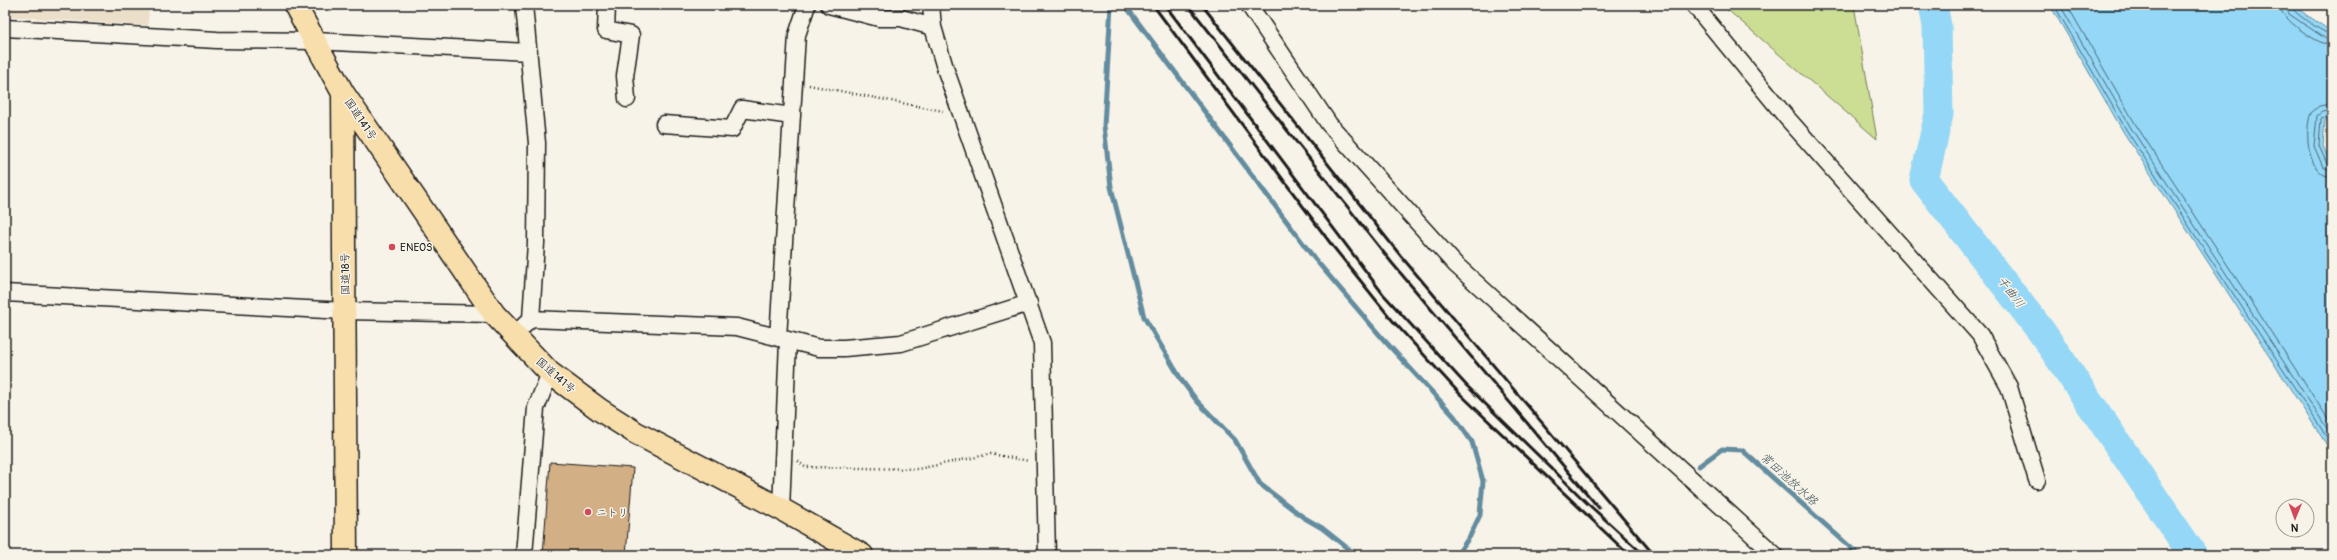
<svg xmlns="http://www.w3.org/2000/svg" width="2337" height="560" font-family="Pangolin,'Klee One',sans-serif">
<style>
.built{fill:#ecdfca}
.green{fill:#ccde93;stroke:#747d58}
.water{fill:#94d7f6;stroke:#648c9f}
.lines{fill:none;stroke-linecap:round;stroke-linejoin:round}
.shore{stroke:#4c6773;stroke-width:1}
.stream{stroke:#648c9f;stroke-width:5}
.river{stroke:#94d7f6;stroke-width:29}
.building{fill:#d2af84;stroke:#1c1c1c}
.minor-casing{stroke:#1c1c1c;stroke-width:19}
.highway-casing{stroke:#1c1c1c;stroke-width:25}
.path{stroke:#1c1c1c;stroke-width:2.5;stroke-dasharray:1 3;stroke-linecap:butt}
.minor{stroke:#f7f3e8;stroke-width:16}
.highway{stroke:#f8deab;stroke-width:22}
.rail{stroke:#1c1c1c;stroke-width:3}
.poi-dot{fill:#d1495b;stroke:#f7f3e8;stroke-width:1.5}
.labels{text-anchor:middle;stroke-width:3;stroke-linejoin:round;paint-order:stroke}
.street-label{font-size:11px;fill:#1c1c1c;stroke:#f7f3e8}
.poi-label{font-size:11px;fill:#1c1c1c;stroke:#f7f3e8;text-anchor:start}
.water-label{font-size:12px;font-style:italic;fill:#40545d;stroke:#f7f3e8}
</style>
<rect width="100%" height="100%" fill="#f7f3e8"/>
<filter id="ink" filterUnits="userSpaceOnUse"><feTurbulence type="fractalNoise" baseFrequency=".025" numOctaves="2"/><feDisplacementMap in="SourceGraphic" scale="8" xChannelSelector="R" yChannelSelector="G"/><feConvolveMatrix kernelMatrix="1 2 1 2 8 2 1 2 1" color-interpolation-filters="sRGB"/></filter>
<g filter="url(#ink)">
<!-- built -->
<path class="built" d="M5,5h144l-1,21 -143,-10z"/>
<!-- green -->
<path class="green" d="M1722,5h132l23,134z"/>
<!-- water -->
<path class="water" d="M2050,5h242l40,27v87l-7,1 -2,26 9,20v287l-208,-320z"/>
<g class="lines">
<!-- shore -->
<path class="shore" d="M2054,5l73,126 205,314
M2060,5l71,123 201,308
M2067,5l69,120 196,300
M2279,5c1,14 40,40 53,41
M2285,5l4,9 37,25 6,1
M2290,5c1,7 35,29 42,30
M2332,104l-13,2 -8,7c-7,18 -4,63 21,64
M2332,110l-10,2 -5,4 -3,30 9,21 9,4
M2332,115l-11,4 -2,27 8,18 5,2"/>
<!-- stream -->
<path class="stream" d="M1111,5l-7,121 7,61 33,130 38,64 15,20 38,39 25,44 43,33 19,11 34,27
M1125,5l189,253 69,81 71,77 18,26 11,39 -2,22 -1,12 -10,21 -13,19
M1699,466l23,-17 20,1 117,105"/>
<!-- river -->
<path class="river" d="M1933,5l4,21 2,88 -15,66 117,151 152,224"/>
</g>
<!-- building -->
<path class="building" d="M550,462l83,6 -7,87h-83z"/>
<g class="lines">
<!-- minor casing -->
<g class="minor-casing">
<path id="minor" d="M524,5l13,138 -1,100 -5,76
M607,5l-1,25 25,5 -6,41 2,23
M829,5l50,13h22l32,9
M931,5l2,22 12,41 97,275 5,212
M1249,5l80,119 126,140 320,291
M1694,5l93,113 193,217 29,52 28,93
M5,28l212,12 98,1 214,11
M664,124l68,5 10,-20 50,7
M5,293l340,18 149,3
M514,335l17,-16 206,8 82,21h25l57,-5 128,-40
M778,338l19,-303 10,-30
M781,509l7,-168
M524,555l12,-147 14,-35"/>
</g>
<!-- highway casing -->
<g class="highway-casing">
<path id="highway" d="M295,5l48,88 151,221 56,59 50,37 36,23 145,76 81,46
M343,93l3,462"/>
</g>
<!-- path -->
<path class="path" d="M809,85l134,26
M798,461l7,6 113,2 73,-15 38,7"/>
<!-- minor -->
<use href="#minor" class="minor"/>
<!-- highway -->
<use href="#highway" class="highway"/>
<!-- rail -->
<path class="rail" d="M1153,5l178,239 61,76 67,73 170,162
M1165,5l218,289 83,91 121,118 57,52
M1188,5l204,258 207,245
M1202,5l198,250 254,300"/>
</g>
</g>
<!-- markers -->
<g class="poi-dot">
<circle cx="392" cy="247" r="4"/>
<circle cx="588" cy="512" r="4"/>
</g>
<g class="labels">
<!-- street labels -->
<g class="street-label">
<text transform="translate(361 119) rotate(56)" y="4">国道141号</text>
<text transform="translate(345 274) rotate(-91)" y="4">国道18号</text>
<text transform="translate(556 375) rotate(41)" y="4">国道141号</text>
</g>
<!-- poi labels -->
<g class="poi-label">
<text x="400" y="251">ENEOS</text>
<text x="596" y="516">ニトリ</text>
</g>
<!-- water labels -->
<g class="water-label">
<text transform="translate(2011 292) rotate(52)" y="4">千曲川</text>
<text transform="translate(1789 479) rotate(42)" y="4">常田池放水路</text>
</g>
</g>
<!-- margin -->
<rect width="2337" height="560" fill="none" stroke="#f7f3e8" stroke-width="20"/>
<rect x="10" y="10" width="2317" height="540" fill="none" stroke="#1c1c1c" stroke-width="1.5" filter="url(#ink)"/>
<!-- north arrow -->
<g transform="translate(2295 518) rotate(181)"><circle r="19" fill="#f7f3e8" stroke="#9f9d96"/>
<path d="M0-3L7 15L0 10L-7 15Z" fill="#d1495b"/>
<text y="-6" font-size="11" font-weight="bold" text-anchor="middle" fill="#1c1c1c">N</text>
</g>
</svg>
